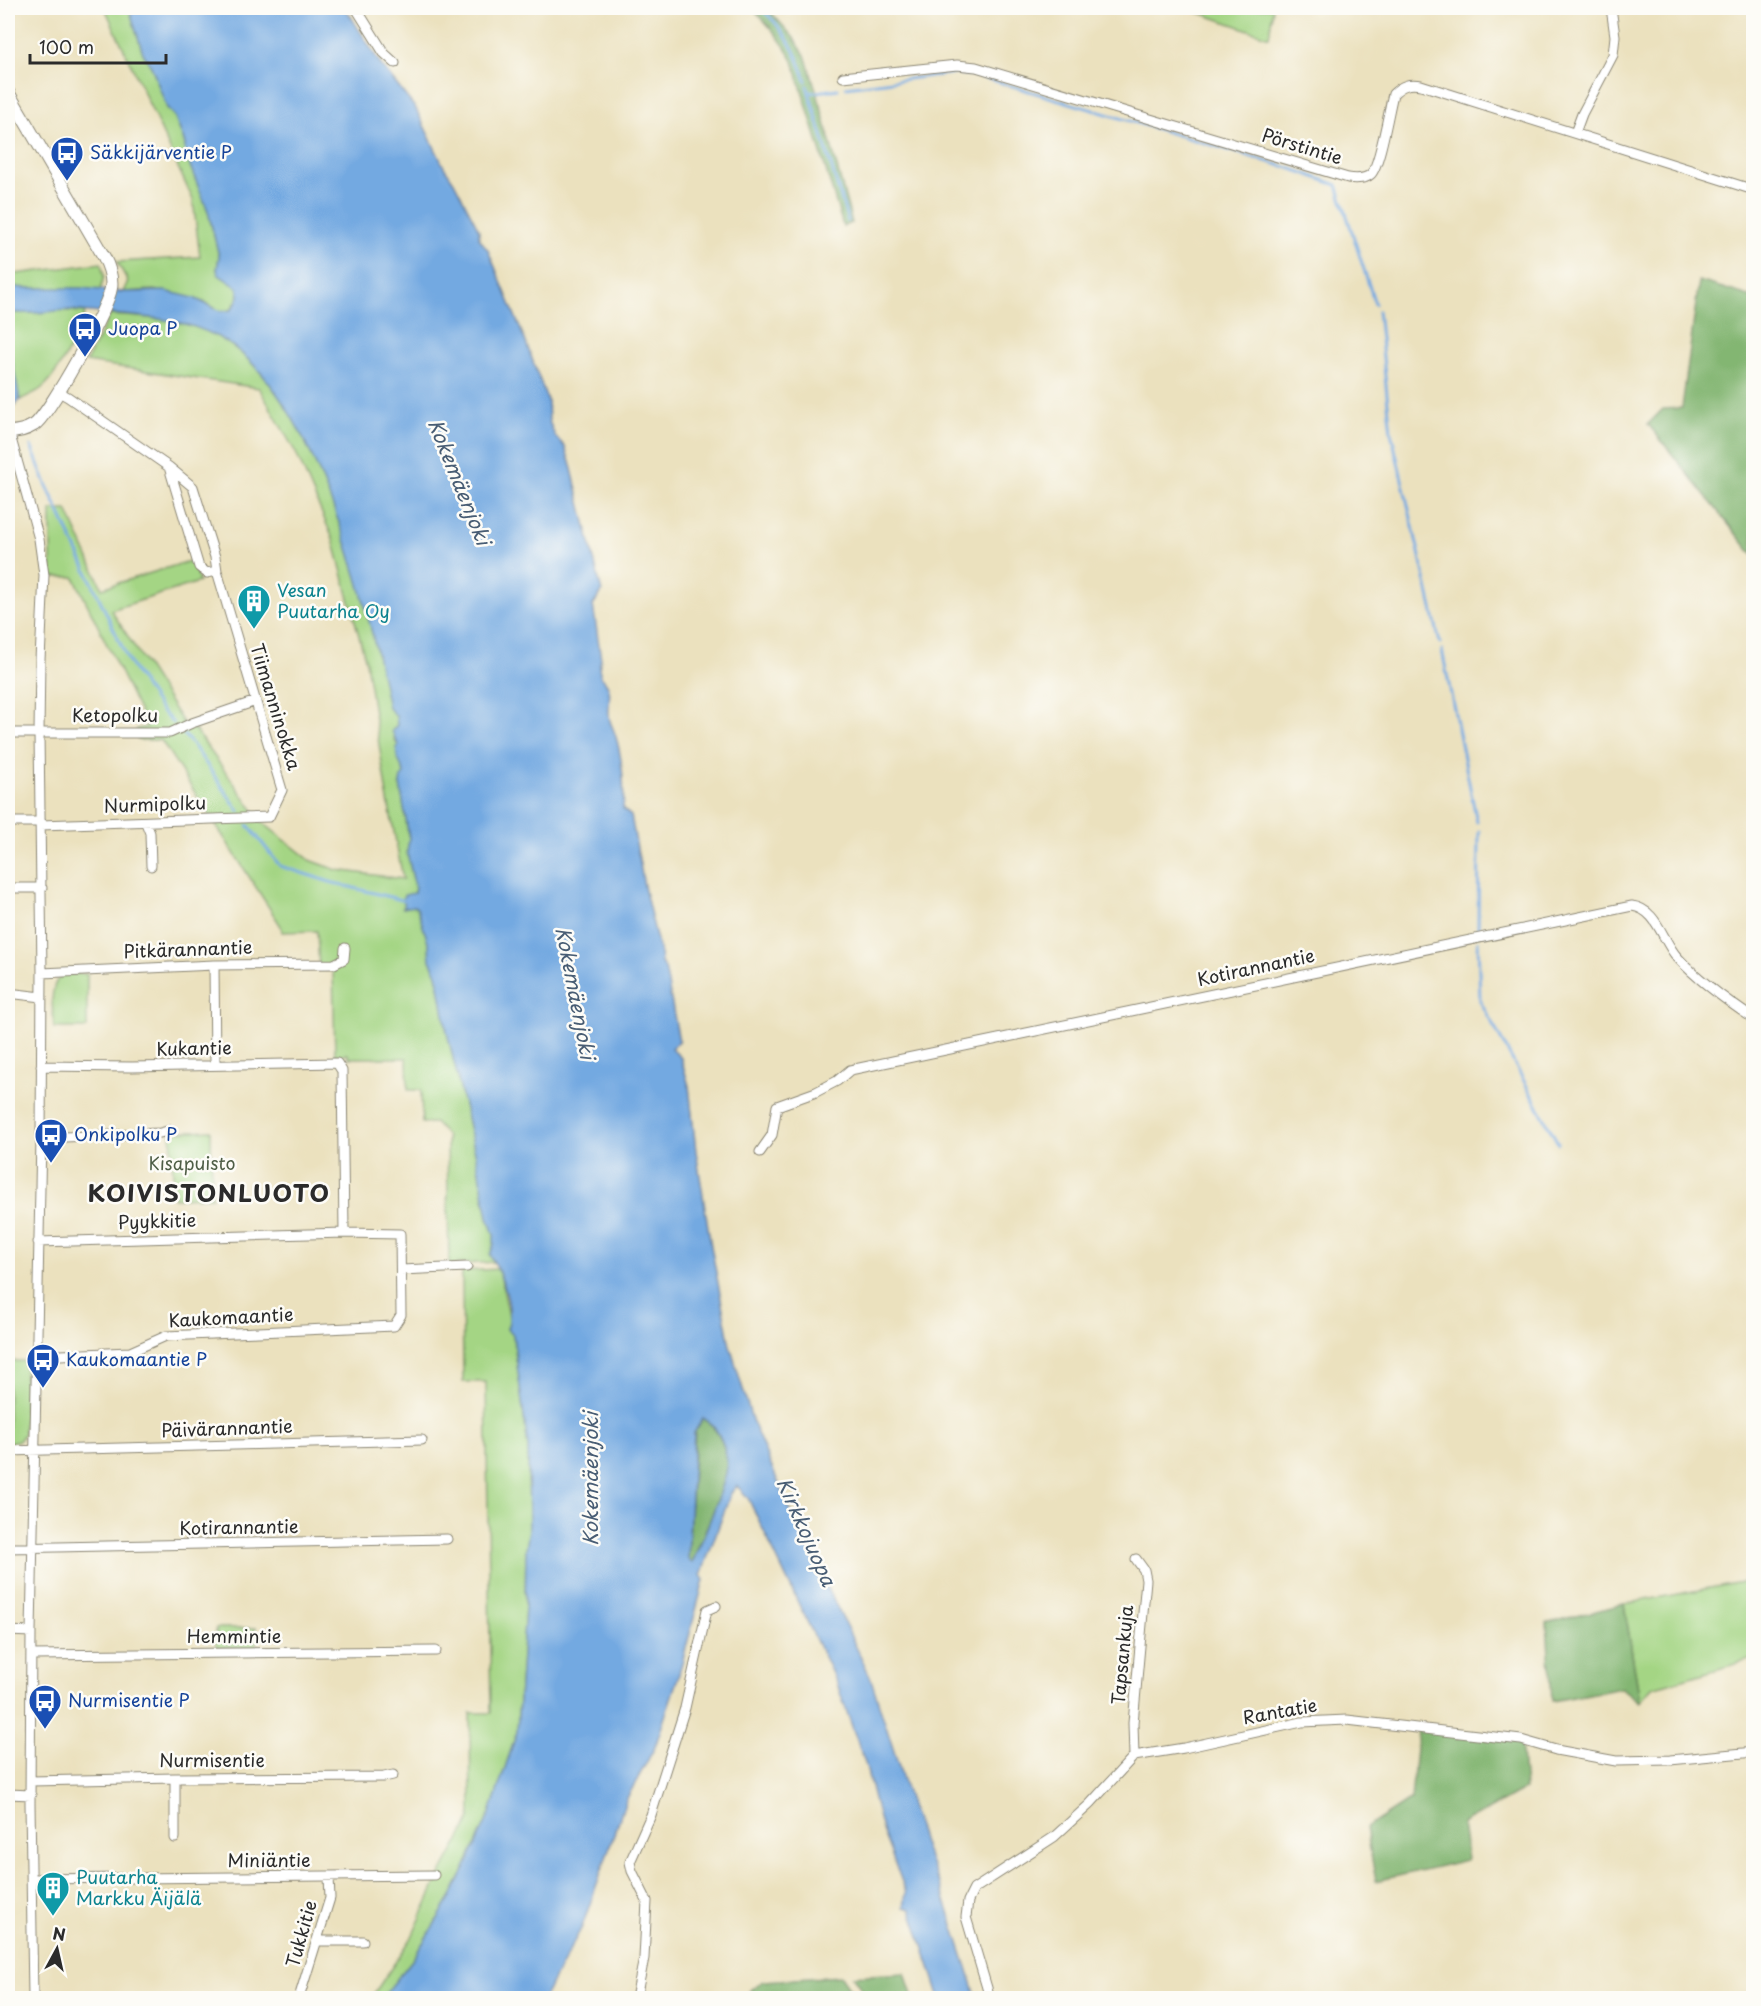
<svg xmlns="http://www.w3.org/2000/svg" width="1761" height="2006" font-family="'Playpen Sans',sans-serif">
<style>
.green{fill:#a4d584;stroke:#688058;stroke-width:1.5}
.forest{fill:#83b672;stroke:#57704e;stroke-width:1.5}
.water{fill:#73a9e1;stroke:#4f6a86;stroke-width:1.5;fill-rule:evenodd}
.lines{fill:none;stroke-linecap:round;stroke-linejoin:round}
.stream{stroke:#73a9e1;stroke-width:3}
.minor-casing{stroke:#8b8674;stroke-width:11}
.tertiary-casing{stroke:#8b8674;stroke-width:14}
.minor{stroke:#fff;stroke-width:9}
.tertiary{stroke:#fff;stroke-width:12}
.labels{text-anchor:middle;stroke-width:5;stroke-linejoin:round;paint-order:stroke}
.street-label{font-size:18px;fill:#2b2b2b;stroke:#fdfcf7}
.transit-label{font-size:18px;fill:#164399;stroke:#fdfcf7;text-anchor:start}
.culture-label{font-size:18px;fill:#0d838f;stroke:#fdfcf7;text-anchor:start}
.park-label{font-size:18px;fill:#4f5e46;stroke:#fdfcf7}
.water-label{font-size:20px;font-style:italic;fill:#485d74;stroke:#fdfcf7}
.district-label{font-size:24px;font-weight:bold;letter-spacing:1.5px;fill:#2b2b2b;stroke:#fdfcf7}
</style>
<rect width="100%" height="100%" fill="#fdfcf7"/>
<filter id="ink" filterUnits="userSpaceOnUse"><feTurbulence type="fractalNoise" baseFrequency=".0167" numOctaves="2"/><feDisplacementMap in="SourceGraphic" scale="12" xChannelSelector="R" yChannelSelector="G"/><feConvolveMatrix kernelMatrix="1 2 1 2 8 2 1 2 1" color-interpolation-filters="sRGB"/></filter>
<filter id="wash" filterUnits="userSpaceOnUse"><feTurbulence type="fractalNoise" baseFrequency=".008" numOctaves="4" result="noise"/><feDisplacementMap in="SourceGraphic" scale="24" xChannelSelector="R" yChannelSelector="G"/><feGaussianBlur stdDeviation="1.35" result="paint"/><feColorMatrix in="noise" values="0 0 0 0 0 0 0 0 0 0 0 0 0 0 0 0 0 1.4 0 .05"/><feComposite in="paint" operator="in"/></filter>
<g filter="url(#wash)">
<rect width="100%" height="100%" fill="#ebe1be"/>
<!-- green -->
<path class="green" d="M105,8h24l14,45 9,15 15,40 8,9 10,27v9l23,58 11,45 -2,14 3,5 18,13 1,8 -8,14 -11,1 -16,-9 -50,-12 -31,2 5,-11 -11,-19 83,-5 -7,-57z
M1185,8h88l-4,29z
M101,263l3,13 -4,16c-31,-6 -62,-1 -92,-6v-11z
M56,310l29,2c-3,18 -29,65 -43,76 -6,5 -15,8 -22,12l-11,-52 -1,-30 2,-5h21z
M110,315c38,3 76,3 110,23 95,54 149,267 168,369l8,9 1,9 -3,14 4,6c-5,12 5,18 6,29l-4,10 9,55 -2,14 8,34 -1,6 -11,14 11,-1 4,2 11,37 1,15 7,14 10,58 29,124 12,61 6,18v9l-4,11 5,7 -46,3 -2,-129 -12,-13h-13l-1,-33h-13l-1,-32h-58l-1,-4 -13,1 -2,-85 -14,-1 -2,-38 -35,1 -1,-6 -120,-186h-23l-1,-11 10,-2 -73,-150h-23v-67h16l35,78 91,-28 6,22 -88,28 72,113 13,8 66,91 48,38 27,10 66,9 -16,-84 -21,-133 -33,-123 -37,-86 -37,-65 -173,-26z
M64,974h23v54h-33c-1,-17 -7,-45 10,-54z
M211,1130l1,67 -38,1 -3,-66z
M499,1269l11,52 -3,8 6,5 15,113 1,83 -3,21 -1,56 -8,125 -27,81 -28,62 -15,29 -34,55 -31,39h-11l40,-59 27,-60 33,-61 -1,-105h21l-5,-331h-23l-1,-111z
M25,1361l-1,72 -4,7 -12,3v-82z
M1753,1580v79l-101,29 -12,14 -16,-98z
M216,1628h40v20h-40z"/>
<!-- forest -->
<path class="forest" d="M751,8h16l27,30 11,17 13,41 34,127 -9,3 -50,-165c-11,-21 -24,-37 -42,-53z
M1699,281l54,16v258l-105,-131 15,-15 19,-1z
M703,1418c14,8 27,36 24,52 -7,31 -24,64 -35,93l-4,-5 7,-126z
M1624,1604l16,98 -19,-14 -69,13 -5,-78z
M1418,1728l103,12 4,49 -63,35 5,36 -91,21 -10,-53 45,-29z
M905,1973l8,25h-45l-16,-22z
M841,1976l15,22h-111l6,-9 12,-8z"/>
<!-- water -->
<path class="water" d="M129,8h214l7,7 31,50 35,44 28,58 10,15 25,48v8l9,12 37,90 23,62 1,19 6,15 10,11 6,18 31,127 -9,13 8,54 -2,9 2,9c16,14 4,28 9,44 1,4 4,9 5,13 7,21 10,53 8,75l8,7 14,75 15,62 1,10 4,5 14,73 -8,7 10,10 8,28 7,65 15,95 19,100 24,80 35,81 81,169 55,173 15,36 37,113h-37l-29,-89 -7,-2 2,-15 -24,-62 -17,-67 -28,-79 -89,-186 -11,-12 -6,7 -30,82 3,5 -25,94 -24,73 -29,53 -44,127 -38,70 -1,1h-161l31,-39 34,-55 15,-29 28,-62 27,-81 8,-125 1,-56 3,-22 -1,-82 -15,-112 -6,-6c8,-20 -6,-56 -17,-74l4,-11v-9l-6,-18 -12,-61 -29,-124 -10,-58 -7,-14 -1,-15 -12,-37 -3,-2 -11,2 1,-13 10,-2 1,-6 -8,-34 2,-15 -9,-54 1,-7 3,-3c-2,-11 -11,-17 -6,-29l-6,-14 5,-6 -1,-9 -8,-9c-19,-101 -74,-319 -170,-370 -44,-24 -98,-20 -146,-27 -14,0 -27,3 -41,3 -7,1 -14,-1 -21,0l-2,5v-32l16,2h57l42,4 42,-1 29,7 26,13h6l5,-1 4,-5 4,-9 -1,-8 -19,-13 -2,-5 2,-14 -11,-45 -23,-58v-9l-10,-27 -8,-9 -15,-40 -9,-15zM703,1418c15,8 24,30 24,48 0,15 -27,80 -35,97l-4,-5 6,-125z
M8,339l12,61 -5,6 -7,-7z"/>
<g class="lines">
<!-- stream -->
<path class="stream" d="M760,8c24,19 37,44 46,73
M807,86l41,135
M846,87l108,-14 21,2 314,93 48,17 38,119
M809,93l29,-4
M1378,311l13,121 49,211
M31,446l15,38 84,180 30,45 13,14
M1442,650l35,172
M184,735l9,10 46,66
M248,825l32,41 50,16 76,19
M1478,934l1,-103
M1478,941l2,60 78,142"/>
</g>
</g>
<g filter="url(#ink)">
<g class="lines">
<!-- minor casing -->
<g class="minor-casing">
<path id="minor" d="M356,8l28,45 11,10
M843,77l114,-12 19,2 372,111c7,1 17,2 23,-4 9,-9 18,-65 22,-80 9,-9 16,-11 28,-9l333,105
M1575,133l7,-19 31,-59 2,-19 -4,-28
M8,428l31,111 5,36 -4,85 -1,73 3,240 -1,165 -10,494 -1,172 3,194
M169,467l30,100 8,6 10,-2
M8,733h162l22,-10 64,-22
M8,822h33
M146,823l4,10 1,33
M41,825l228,-8 13,-27 -65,-219 -2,-14 -22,-70 -24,-20 -101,-70 -9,-5
M8,888h34
M214,965l1,100
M42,973l172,-8 120,-1 10,-5 1,-11
M8,993l34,4
M41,1066l91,1 205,-4 5,8 2,162
M41,1138l119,-5 11,-3
M760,1152l12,-17 5,-29 39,-14 21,-11 13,-11 782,-164c25,3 30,34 45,51 22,24 50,44 77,62
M401,1270l66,-3
M37,1356l93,-4 36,-16 228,-10 7,-11 -1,-81 -56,-1 -306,9
M8,1451l414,-11
M8,1548l439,-9
M8,1631l23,1
M32,1655l404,-4
M1134,1756l-1,-33 13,-143 -2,-10 -8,-11
M31,1781l144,-3 209,-1 9,-2
M8,1794l23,1
M175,1838v-60
M31,1879l403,-4
M318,1941h45
M299,1998l31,-100 -1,-21
M636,1998l8,-40 3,-57 -15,-30 -2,-9 21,-47 34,-107 22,-98 9,-4
M990,1998l-24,-81 2,-16 6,-12 80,-52 36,-33 44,-48 50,-8 118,-26 45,-2 174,20 35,10 60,11 54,-1 84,-8"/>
</g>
<!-- tertiary casing -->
<g class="tertiary-casing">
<path id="tertiary" d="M8,92l96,165c5,10 9,20 7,31 -3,20 -62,127 -77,137 -8,5 -17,7 -26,7"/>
</g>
<!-- minor -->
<use href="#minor" class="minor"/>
<!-- tertiary -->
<use href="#tertiary" class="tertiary"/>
</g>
</g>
<!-- icons -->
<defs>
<g id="bus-pin" transform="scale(1.725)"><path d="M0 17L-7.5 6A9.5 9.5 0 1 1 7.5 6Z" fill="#1a4fb4" stroke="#fdfcf7"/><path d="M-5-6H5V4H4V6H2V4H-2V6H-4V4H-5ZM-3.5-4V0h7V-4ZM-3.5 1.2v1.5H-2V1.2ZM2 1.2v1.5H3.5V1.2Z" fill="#fff"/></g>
<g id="building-pin" transform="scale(1.725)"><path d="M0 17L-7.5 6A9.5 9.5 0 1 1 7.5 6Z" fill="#0f9aa8" stroke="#fdfcf7"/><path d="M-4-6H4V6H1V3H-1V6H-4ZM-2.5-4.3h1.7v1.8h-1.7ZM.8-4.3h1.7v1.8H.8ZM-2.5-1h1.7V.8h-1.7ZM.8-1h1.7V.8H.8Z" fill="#fff"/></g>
</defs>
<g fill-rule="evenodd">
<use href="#bus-pin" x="67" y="153"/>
<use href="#bus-pin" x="85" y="329"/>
<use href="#building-pin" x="254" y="601"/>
<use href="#bus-pin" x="51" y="1135"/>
<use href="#bus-pin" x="43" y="1360"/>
<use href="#bus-pin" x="45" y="1701"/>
<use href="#building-pin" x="53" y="1888"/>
</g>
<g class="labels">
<!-- street labels -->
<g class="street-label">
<text transform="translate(1302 147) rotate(17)" y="6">Pörstintie</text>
<text transform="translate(275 707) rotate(73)" y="6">Tiimanninokka</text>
<text x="115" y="722">Ketopolku</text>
<text transform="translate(155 805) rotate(-2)" y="6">Nurmipolku</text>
<text transform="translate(188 950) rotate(-2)" y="6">Pitkärannantie</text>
<text transform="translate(1256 968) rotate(-12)" y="6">Kotirannantie</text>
<text transform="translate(194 1049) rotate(-1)" y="6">Kukantie</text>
<text transform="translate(157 1222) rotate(-2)" y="6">Pyykkitie</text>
<text transform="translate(231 1318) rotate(-3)" y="6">Kaukomaantie</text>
<text transform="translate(227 1429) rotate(-2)" y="6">Päivärannantie</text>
<text transform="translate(239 1528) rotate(-1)" y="6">Kotirannantie</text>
<text x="234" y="1643">Hemmintie</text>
<text transform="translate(1123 1655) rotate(-85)" y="6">Tapsankuja</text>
<text transform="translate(1280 1712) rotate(-10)" y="6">Rantatie</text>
<text x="212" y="1767">Nurmisentie</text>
<text x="269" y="1867">Miniäntie</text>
<text transform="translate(302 1934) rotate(-74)" y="6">Tukkitie</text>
</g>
<!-- transit labels -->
<g class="transit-label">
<text x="90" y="159">Säkkijärventie P</text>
<text x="108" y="335">Juopa P</text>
<text x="74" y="1141">Onkipolku P</text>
<text x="66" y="1366">Kaukomaantie P</text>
<text x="68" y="1707">Nurmisentie P</text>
</g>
<!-- culture labels -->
<g class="culture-label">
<text x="277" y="597">Vesan<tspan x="277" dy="21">Puutarha Oy</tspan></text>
<text x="76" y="1884">Puutarha<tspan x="76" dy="21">Markku Äijälä</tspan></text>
</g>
<!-- park labels -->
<g class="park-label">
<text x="192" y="1170">Kisapuisto</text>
</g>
<!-- water labels -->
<g class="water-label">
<text transform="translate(459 482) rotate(68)" y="7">Kokemäenjoki</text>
<text transform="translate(575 993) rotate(79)" y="7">Kokemäenjoki</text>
<text transform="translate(591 1479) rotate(-90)" y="7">Kokemäenjoki</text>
<text transform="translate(806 1532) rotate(66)" y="7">Kirkkojuopa</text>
</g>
<!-- district labels -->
<g class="district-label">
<text x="209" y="1202">KOIVISTONLUOTO</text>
</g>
</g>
<!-- margin -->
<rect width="1761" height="2006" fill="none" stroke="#fdfcf7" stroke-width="30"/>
<!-- north arrow -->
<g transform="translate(57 1949) rotate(8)" stroke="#fdfcf7" stroke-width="4.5" paint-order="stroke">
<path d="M0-4.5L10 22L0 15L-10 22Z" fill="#2b2b2b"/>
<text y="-9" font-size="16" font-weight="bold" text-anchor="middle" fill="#2b2b2b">N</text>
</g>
<!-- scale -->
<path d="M30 54v9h136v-9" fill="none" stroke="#2b2b2b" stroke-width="3"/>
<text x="39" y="54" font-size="18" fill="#2b2b2b" stroke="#fdfcf7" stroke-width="4.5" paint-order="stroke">100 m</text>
</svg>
